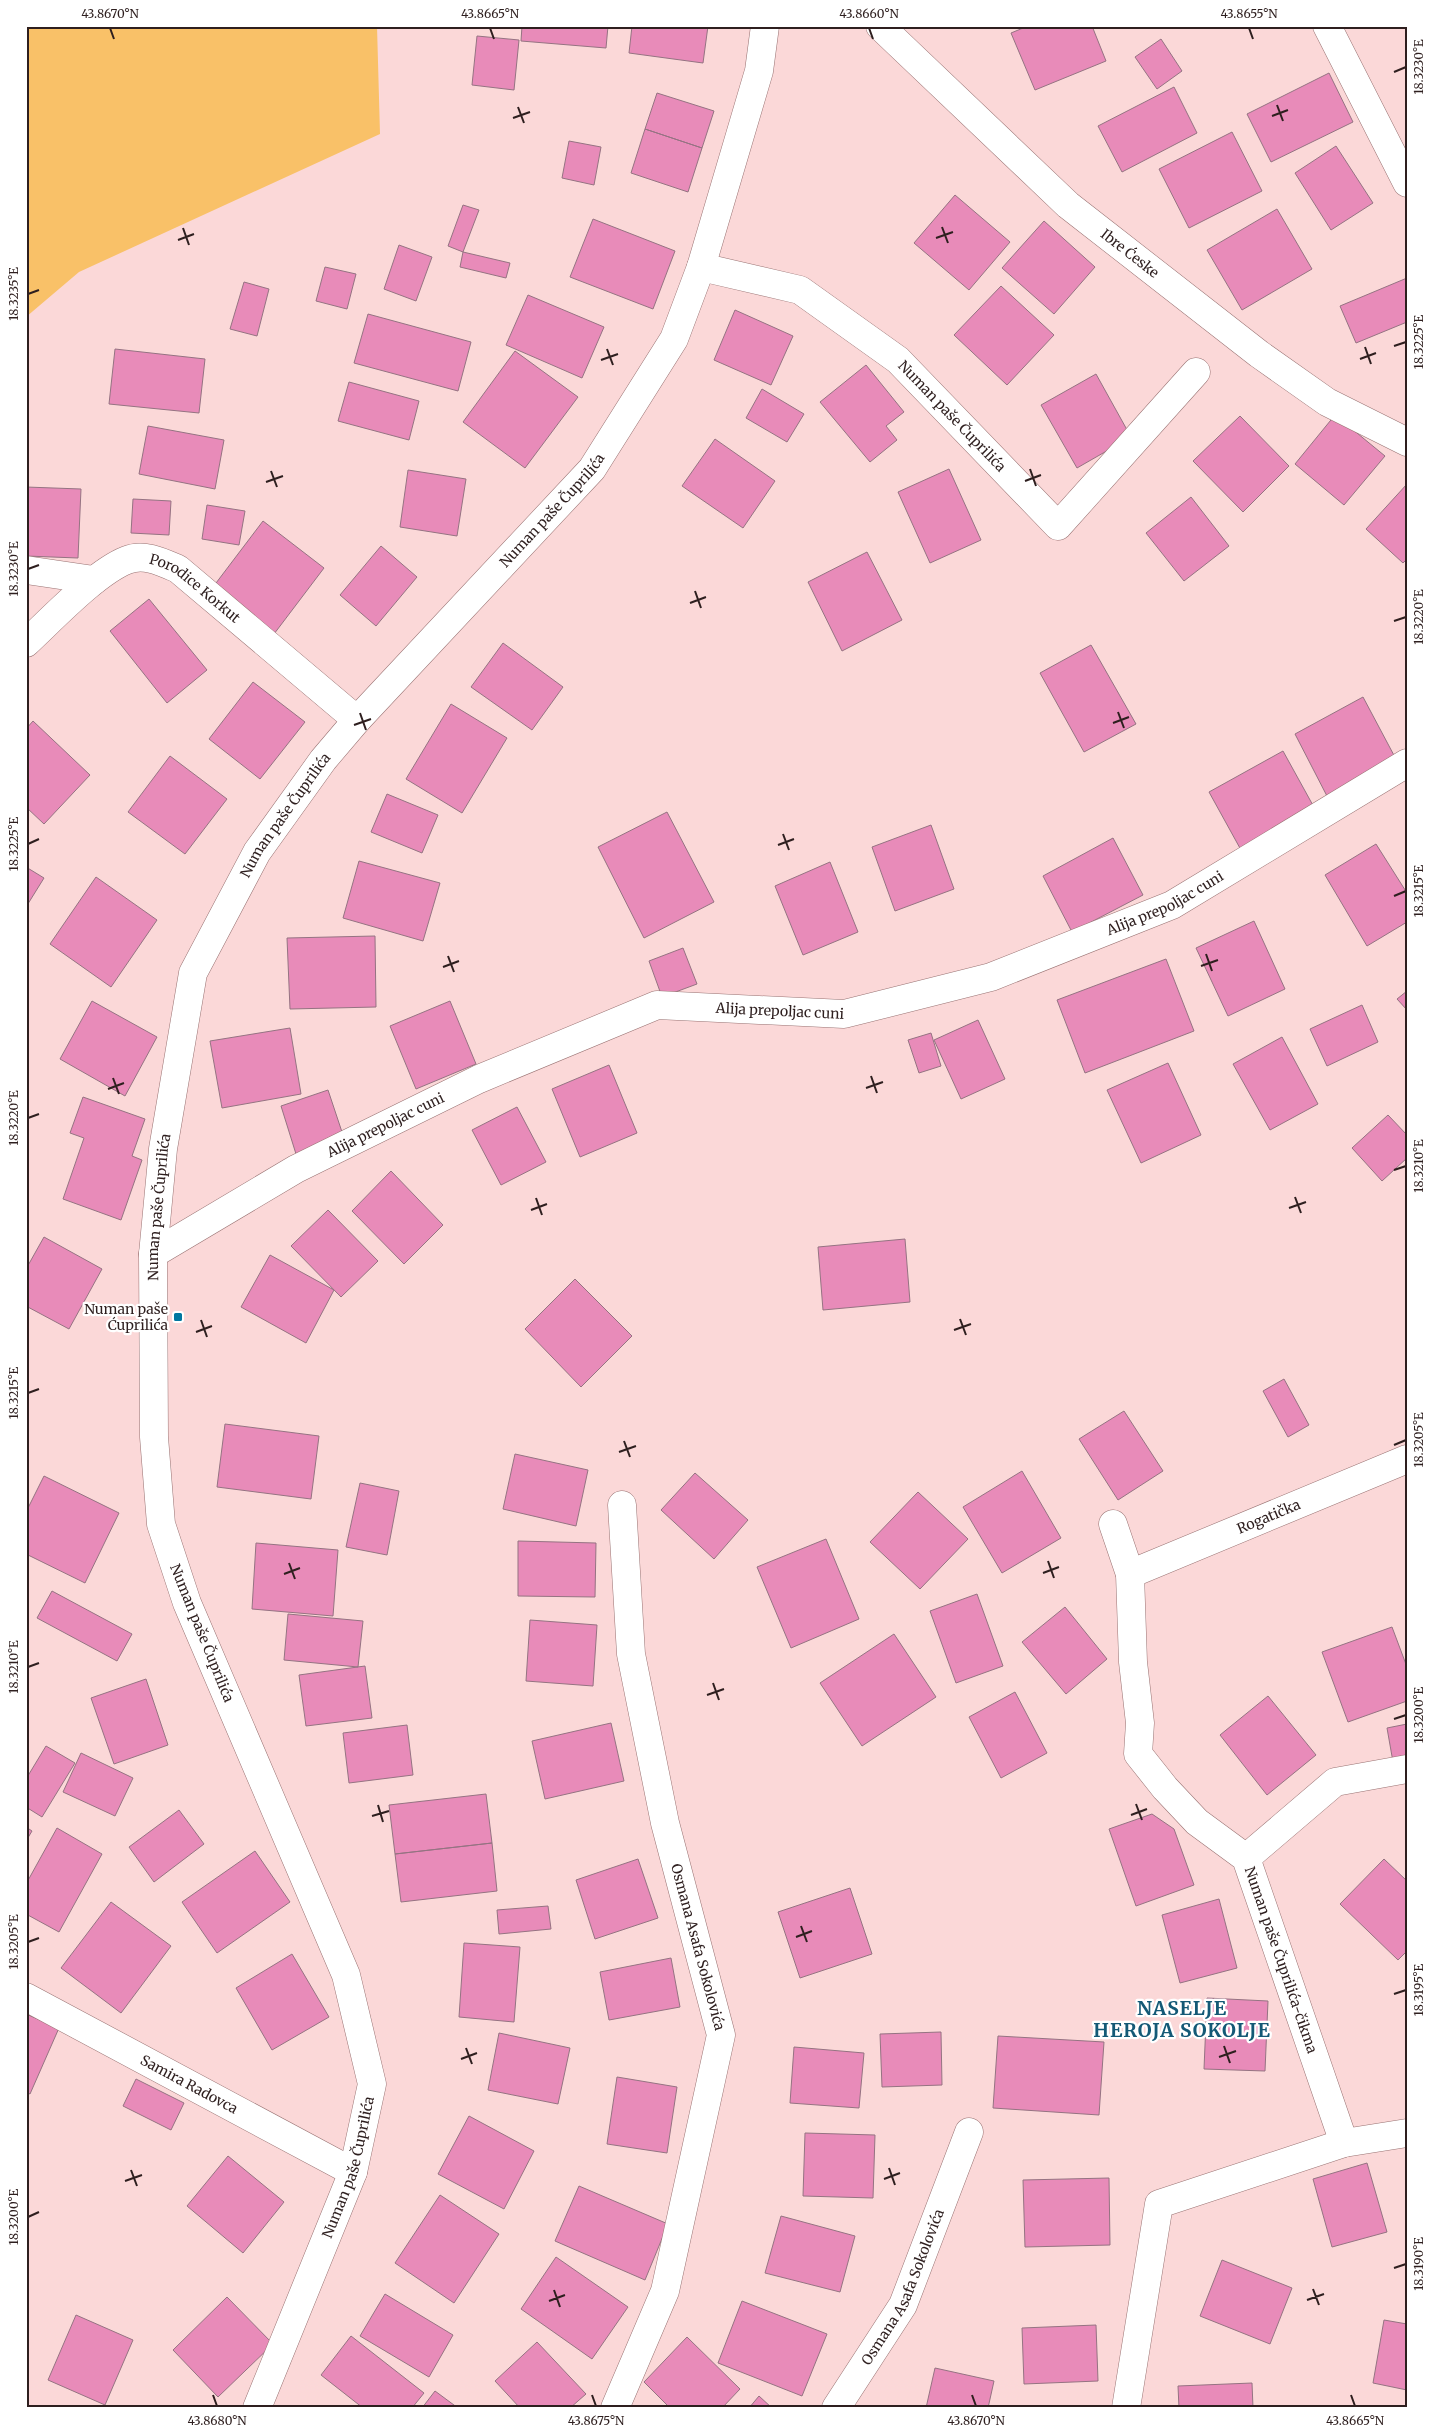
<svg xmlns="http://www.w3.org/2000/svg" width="1433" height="2434" font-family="Merriweather,serif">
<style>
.green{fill:#f9c168}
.building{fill:#e88bb9;stroke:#957382}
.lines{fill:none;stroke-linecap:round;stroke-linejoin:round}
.minor-casing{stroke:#997373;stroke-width:29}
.tertiary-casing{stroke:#997373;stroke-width:29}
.minor{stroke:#fff;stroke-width:28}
.tertiary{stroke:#fff;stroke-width:28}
.ticks{fill:none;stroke:#2e1f1f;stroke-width:2}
.poi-dot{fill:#0177a0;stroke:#fff;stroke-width:2}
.labels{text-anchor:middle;stroke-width:4.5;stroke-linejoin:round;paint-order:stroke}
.street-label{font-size:14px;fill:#2e1f1f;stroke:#fff}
.poi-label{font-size:14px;fill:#2e1f1f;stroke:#fff;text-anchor:end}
.district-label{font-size:19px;font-weight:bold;letter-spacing:1px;fill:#145976;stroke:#fff}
.neatline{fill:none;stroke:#2e1f1f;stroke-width:2}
.ticks-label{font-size:12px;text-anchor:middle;fill:#2e1f1f}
</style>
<rect width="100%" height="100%" fill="#fbd8d8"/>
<!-- green -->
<path class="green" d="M26,26h351l3,108 -301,138 -53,45z"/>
<!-- building -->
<path class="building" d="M522,26h86l-2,22 -85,-7z
M632,26h76l-5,37 -74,-10z
M1028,26h64l14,35 -71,29 -24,-57z
M477,36l42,4 -5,50 -42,-5z
M1161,39l21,32 -25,18 -22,-32z
M1329,73l24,49 -82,40 -24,-48z
M1174,87l23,46 -75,39 -24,-46z
M657,93l57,18 -12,37 -57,-19z
M645,129l57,19 -14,44 -57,-19z
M1232,132l30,59 -73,37 -30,-59z
M569,141l32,6 -7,38 -32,-7z
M1336,146l37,57 -42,27 -36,-57z
M955,195l55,47 -41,48 -55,-47z
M463,205l16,5 -16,42 -15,-6z
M1277,209l35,60 -70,41 -35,-60z
M593,219l82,32 -22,58 -83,-32z
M1044,221l51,46 -41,47 -52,-46z
M399,245l33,12 -16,44 -32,-12z
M463,252l47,11 -4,15 -46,-11z
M325,267l31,7 -9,35 -31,-8z
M1407,278v44l-51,21 -16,-37z
M244,282l25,7 -12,47 -27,-7z
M1001,286l53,49 -47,50 -53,-50z
M528,295l76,32 -22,51 -76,-33z
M735,310l58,26 -22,49 -57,-25z
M368,314l103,28 -13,49 -104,-28z
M115,349l90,10 -6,54 -90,-9z
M515,351l63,46 -53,71 -62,-46z
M866,365l38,47 -18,14 11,14 -27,22 -50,-60z
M1096,374l35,63 -54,31 -36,-63z
M349,382l70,19 -10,39 -71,-19z
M762,389l42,25 -17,28 -41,-24z
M1335,415l50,41 -41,49 -49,-41z
M1240,416l49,50 -46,46 -50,-51z
M148,426l76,14 -9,49 -76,-15z
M715,439l60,42 -32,47 -61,-42z
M949,469l32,71 -51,23 -32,-71z
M408,470l58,9 -9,57 -57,-9z
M1407,484v75l-4,4 -37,-34z
M26,487l55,2 -3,69 -52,-2z
M1191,497l38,49 -45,35 -38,-48z
M133,499l38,2 -2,34 -38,-2z
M207,505l38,6 -6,34 -37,-6z
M263,521l61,47 -50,66 -61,-47z
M381,546l36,31 -41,49 -36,-31z
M867,552l35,68 -60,31 -34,-69z
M149,599l58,71 -40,33 -57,-72z
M503,643l60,44 -31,43 -61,-43z
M1091,645l45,79 -52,28 -44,-79z
M253,682l52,40 -45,57 -51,-40z
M1363,697l34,64 -69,37 -33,-64z
M451,704l56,34 -45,75 -56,-34z
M33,721l57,54 -46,49 -18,-17v-78z
M1283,751l32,58 -74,41 -32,-58z
M170,756l57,43 -42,55 -57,-42z
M387,794l51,21 -16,38 -51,-21z
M667,812l47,90 -70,36 -46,-91z
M931,825l23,64 -59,22 -23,-64z
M1113,838l30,57 -71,37 -29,-56z
M1376,844l31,49v29l-40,24 -42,-71z
M359,861l81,22 -17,58 -80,-23z
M830,862l28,70 -55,23 -28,-69z
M26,867l18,11 -18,29z
M96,877l61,43 -46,67 -61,-43z
M1254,921l31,68 -57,27 -32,-68z
M375,936l1,71 -86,2 -3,-71z
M683,948l14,36 -35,13 -13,-36z
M1166,959l28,72 -109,42 -28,-73z
M1407,991v19l-10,-11z
M92,1001l65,36 -32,59 -65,-37z
M450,1001l26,63 -60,25 -26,-63z
M1362,1005l16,37 -51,24 -17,-37z
M978,1020l27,59 -44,20 -27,-59z
M290,1028l11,66 -79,14 -12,-67z
M931,1033l10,33 -22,7 -11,-33z
M1282,1037l36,67 -48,26 -37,-66z
M1168,1063l33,72 -60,28 -34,-73z
M609,1065l28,68 -57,24 -28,-68z
M328,1090l16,48 -48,16 -15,-48z
M83,1097l62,22 -13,37 10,4 -21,60 -58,-21 21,-61 -14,-5z
M517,1107l29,55 -45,23 -29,-55z
M1388,1115l19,20v23l-25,23 -30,-33z
M391,1171l52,54 -39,39 -52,-53z
M328,1210l50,51 -37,36 -50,-51z
M44,1237l58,32 -33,60 -43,-23v-37z
M905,1239l5,63 -87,8 -5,-63z
M270,1255l64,35 -28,53 -65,-36z
M575,1279l57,57 -51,51 -56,-58z
M1284,1379l25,46 -21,12 -25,-46z
M1124,1411l39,60 -45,29 -39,-61z
M225,1424l94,12 -8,63 -94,-12z
M515,1454l73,16 -12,56 -73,-17z
M1022,1471l39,67 -59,35 -39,-66z
M695,1473l53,47 -34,39 -53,-49z
M44,1476l75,37 -34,70 -59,-29v-42z
M360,1483l39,8 -12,64 -41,-8z
M918,1492l50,47 -48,50 -50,-47z
M826,1539l33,80 -68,29 -34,-81z
M518,1541l78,2 -1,54 -77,-1z
M256,1543l82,7 -5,66 -81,-7z
M52,1591l80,43 -15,27 -80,-43z
M977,1594l26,72 -47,17 -26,-72z
M1065,1607l42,52 -41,35 -44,-52z
M288,1614l75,7 -5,46 -74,-7z
M530,1620l67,5 -4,61 -67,-5z
M1392,1627l15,40v34l-59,21 -26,-70z
M894,1634l42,63 -74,49 -42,-63z
M365,1666l7,52 -66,8 -7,-51z
M146,1679l22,66 -54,19 -23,-66z
M1015,1692l32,61 -46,25 -32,-61z
M1268,1696l48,59 -49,40 -47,-60z
M611,1723l13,58 -79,18 -13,-58z
M1407,1724v36l-14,2 -6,-34z
M407,1725l6,50 -64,8 -6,-50z
M46,1746l29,17 -33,54 -16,-10v-28z
M81,1753l52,25 -18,38 -52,-24z
M486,1794l6,49 -97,11 -6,-49z
M179,1810l25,34 -50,38 -25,-35z
M1152,1814l22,15 20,56 -58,21 -27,-77z
M26,1827l6,4 -6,10z
M57,1828l45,26 -43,78 -33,-18v-30z
M492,1843l5,48 -96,11 -6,-48z
M255,1851l35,51 -73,51 -35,-51z
M638,1859l20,59 -63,21 -19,-59z
M1384,1859l23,22v70l-9,9 -58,-56z
M850,1888l22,66 -72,24 -22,-66z
M1219,1899l18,69 -57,15 -18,-68z
M111,1902l60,44 -50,67 -60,-45z
M548,1906l3,23 -52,5 -2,-24z
M464,1943l56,4 -6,75 -55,-5z
M292,1954l37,63 -57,33 -36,-62z
M671,1958l9,49 -71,13 -9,-48z
M1207,1998l61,3 -3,70 -61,-2z
M26,2014l33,14 -29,66 -4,-2z
M941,2032l1,53 -60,2 -2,-53z
M499,2033l71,15 -12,56 -70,-14z
M998,2036l106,6 -5,73 -106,-7z
M794,2047l70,6 -5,55 -69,-5z
M617,2077l60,10 -10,66 -60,-9z
M136,2079l48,24 -13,27 -48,-24z
M469,2116l65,35 -30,58 -66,-35z
M805,2133l70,2 -2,63 -70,-2z
M228,2156l56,46 -41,51 -56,-47z
M1367,2163l20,69 -55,15 -19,-68z
M1109,2178l1,67 -85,2 -2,-67z
M579,2186l89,38 -23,56 -90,-39z
M440,2195l59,39 -45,69 -59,-40z
M781,2216l74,20 -15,56 -75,-19z
M556,2257l72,50 -36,52 -71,-50z
M1222,2260l70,28 -22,56 -70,-28z
M385,2294l68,41 -24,42 -69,-41z
M227,2297l46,47 -55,53 -45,-47z
M742,2301l85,33 -25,62 -84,-33z
M76,2315l57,25 -28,65 -57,-25z
M1384,2320l23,4v66l-34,-7z
M1096,2325l2,56 -74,3 -2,-56z
M351,2336l73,57 -12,15h-49l-42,-33z
M687,2337l53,52 -18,19h-52l-26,-26z
M537,2342l49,52 -16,14h-50l-25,-27z
M935,2368l59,13 -6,27h-62z
M1252,2383l1,25h-74l-1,-22z
M435,2391l23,17h-36z
M759,2396l13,12h-23z"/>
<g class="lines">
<!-- minor casing -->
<g class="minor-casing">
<g id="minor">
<path id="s1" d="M880,26l188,179 191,149 68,48 80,40"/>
<path d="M1327,26l80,157"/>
<path id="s2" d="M701,267l99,23 98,70 160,166 138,-154"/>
<path d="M26,570l68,10"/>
<path id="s3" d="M26,643c26,-24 70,-71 101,-83 17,-7 35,2 51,9l179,151"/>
<path id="s4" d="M153,1254l143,-85 183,-90 178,-74 187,9 147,-37 181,-72 235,-142"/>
<path id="s5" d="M1113,1524l17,50 3,88 7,61 -2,31 27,34 32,34 49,36 98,285"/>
<path id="s6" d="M1130,1574l277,-115"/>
<path d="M1246,1858l89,-76 72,-13"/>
<path id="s7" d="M26,1997l327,175"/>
<path d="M615,2408l50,-117 56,-256 -56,-212 -34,-169 -9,-149"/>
<path id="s8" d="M836,2408l67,-103 66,-173"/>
<path d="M1126,2408l33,-204 185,-61 63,-10"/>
</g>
</g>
<!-- tertiary casing -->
<g class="tertiary-casing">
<g id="tertiary">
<path id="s9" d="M257,2408l96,-236 19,-88 -26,-109 -159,-372 -26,-79 -7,-87 -1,-183 10,-105 30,-176 64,-121 66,-92 34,-40 235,-251 82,-130 27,-72 58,-196 6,-45"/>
</g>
</g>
<!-- minor -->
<use href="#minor" class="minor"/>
<!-- tertiary -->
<use href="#tertiary" class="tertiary"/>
</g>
<!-- ticks -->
<path class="ticks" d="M110,28l4,11M490,28l4,11M869,28l4,11M1249,28l4,11M1394,72l12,-5M1277,105l6,16M518,107l6,16M1272,116l16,-6M513,118l17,-6M942,227l6,16M183,228l6,17M936,238l17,-6M178,240l16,-6M28,294l11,-4M1394,346l12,-4M1365,347l6,17M607,349l6,16M1360,359l16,-6M601,360l17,-6M1030,469l6,17M271,471l6,16M1025,481l16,-6M266,482l17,-6M28,569l11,-4M695,591l6,17M690,603l16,-6M1394,621l12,-4M1118,712l6,16M360,713l6,17M1113,723l16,-6M354,725l17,-6M783,834l6,16M28,844l11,-5M778,845l16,-6M1394,896l12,-5M1206,954l6,17M448,956l6,16M1201,966l17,-6M443,967l16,-6M871,1076l6,17M113,1078l6,16M866,1088l17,-6M108,1089l16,-6M28,1118l11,-4M1394,1170l12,-4M1295,1197l6,16M536,1198l6,17M1289,1208l17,-6M531,1210l16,-6M960,1319l6,16M201,1320l6,17M954,1330l17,-6M196,1332l16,-6M28,1393l11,-4M624,1441l6,16M1394,1445l12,-5M619,1452l17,-6M1048,1561l6,17M289,1563l6,16M1043,1573l16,-6M284,1574l16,-6M28,1667l11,-4M713,1683l6,17M707,1695l17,-6M1394,1719l12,-4M1136,1804l6,16M378,1805l5,17M1131,1815l16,-6M372,1816l17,-5M801,1926l6,16M796,1937l16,-6M28,1942l11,-4M1394,1994l12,-4M1224,2046l6,17M466,2048l6,16M1219,2057l17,-6M461,2059l16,-6M889,2168l6,17M131,2170l6,16M884,2179l16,-6M125,2181l17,-6M28,2217l11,-5M1394,2268l12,-4M1313,2289l6,16M554,2290l6,17M1307,2300l17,-6M549,2301l16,-6M213,2395l4,11M592,2395l4,11M972,2395l4,11M1351,2395l4,11"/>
<!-- markers -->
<rect class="poi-dot" x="173" y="1312" width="10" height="10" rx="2.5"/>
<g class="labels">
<!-- street labels -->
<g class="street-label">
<text dy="5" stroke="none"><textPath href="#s1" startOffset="338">Ibre Ćeske</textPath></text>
<text dy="5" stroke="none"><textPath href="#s2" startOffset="300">Numan paše Čuprilića</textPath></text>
<text dy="5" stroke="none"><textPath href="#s9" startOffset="2088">Numan paše Čuprilića</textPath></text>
<text dy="5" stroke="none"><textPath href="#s3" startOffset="209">Porodice Korkut</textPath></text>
<text dy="5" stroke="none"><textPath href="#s9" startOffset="1682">Numan paše Čuprilića</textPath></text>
<text dy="5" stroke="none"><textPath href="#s4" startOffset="1091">Alija prepoljac cuni</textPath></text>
<text dy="5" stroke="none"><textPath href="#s4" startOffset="686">Alija prepoljac cuni</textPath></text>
<text dy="5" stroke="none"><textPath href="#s4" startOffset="266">Alija prepoljac cuni</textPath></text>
<text dy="5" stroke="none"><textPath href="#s9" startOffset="1262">Numan paše Čuprilića</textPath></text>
<text dy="5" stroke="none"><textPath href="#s6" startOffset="150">Rogatička</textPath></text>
<text transform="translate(202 1633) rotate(68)" y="5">Numan paše Čuprilića</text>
<text transform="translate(698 1947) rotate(75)" y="5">Osmana Asafa Sokolovića</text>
<text dy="5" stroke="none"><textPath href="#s5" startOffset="492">Numan paše Čuprilića-čikma</textPath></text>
<text dy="5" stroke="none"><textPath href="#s7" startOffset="185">Samira Radovca</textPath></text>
<text dy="5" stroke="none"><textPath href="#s9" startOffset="258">Numan paše Čuprilića</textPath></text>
<text dy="5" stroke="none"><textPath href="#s8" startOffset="139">Osmana Asafa Sokolovića</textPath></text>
</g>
<!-- poi labels -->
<g class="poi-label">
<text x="168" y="1314">Numan paše<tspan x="168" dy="16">Ćuprilića</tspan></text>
</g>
<!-- district labels -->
<g class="district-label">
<text x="1182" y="2015">NASELJE<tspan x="1182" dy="22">HEROJA SOKOLJE</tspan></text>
</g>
</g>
<!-- border -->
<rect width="1433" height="2434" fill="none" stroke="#ffffff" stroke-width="55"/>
<rect x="28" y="28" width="1378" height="2378" class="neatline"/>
<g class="ticks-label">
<text x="110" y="18">43.8670°N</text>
<text x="490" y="18">43.8665°N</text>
<text x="869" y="18">43.8660°N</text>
<text x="1249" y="18">43.8655°N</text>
<text transform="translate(1419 67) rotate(-90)" y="4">18.3230°E</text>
<text transform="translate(14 294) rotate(-90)" y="4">18.3235°E</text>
<text transform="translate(1419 342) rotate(-90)" y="4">18.3225°E</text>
<text transform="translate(14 569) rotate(-90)" y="4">18.3230°E</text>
<text transform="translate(1419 617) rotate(-90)" y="4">18.3220°E</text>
<text transform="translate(14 844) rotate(-90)" y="4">18.3225°E</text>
<text transform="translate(1419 891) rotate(-90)" y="4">18.3215°E</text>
<text transform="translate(14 1118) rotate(-90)" y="4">18.3220°E</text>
<text transform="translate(1419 1166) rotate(-90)" y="4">18.3210°E</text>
<text transform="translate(14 1393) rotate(-90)" y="4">18.3215°E</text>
<text transform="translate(1419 1440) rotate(-90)" y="4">18.3205°E</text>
<text transform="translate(14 1667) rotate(-90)" y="4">18.3210°E</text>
<text transform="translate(1419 1715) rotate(-90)" y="4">18.3200°E</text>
<text transform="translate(14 1942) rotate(-90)" y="4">18.3205°E</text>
<text transform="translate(1419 1990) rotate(-90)" y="4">18.3195°E</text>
<text transform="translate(14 2217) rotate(-90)" y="4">18.3200°E</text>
<text transform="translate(1419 2264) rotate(-90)" y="4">18.3190°E</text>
<text x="217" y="2425">43.8680°N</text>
<text x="596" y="2425">43.8675°N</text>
<text x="976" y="2425">43.8670°N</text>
<text x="1355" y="2425">43.8665°N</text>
</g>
</svg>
